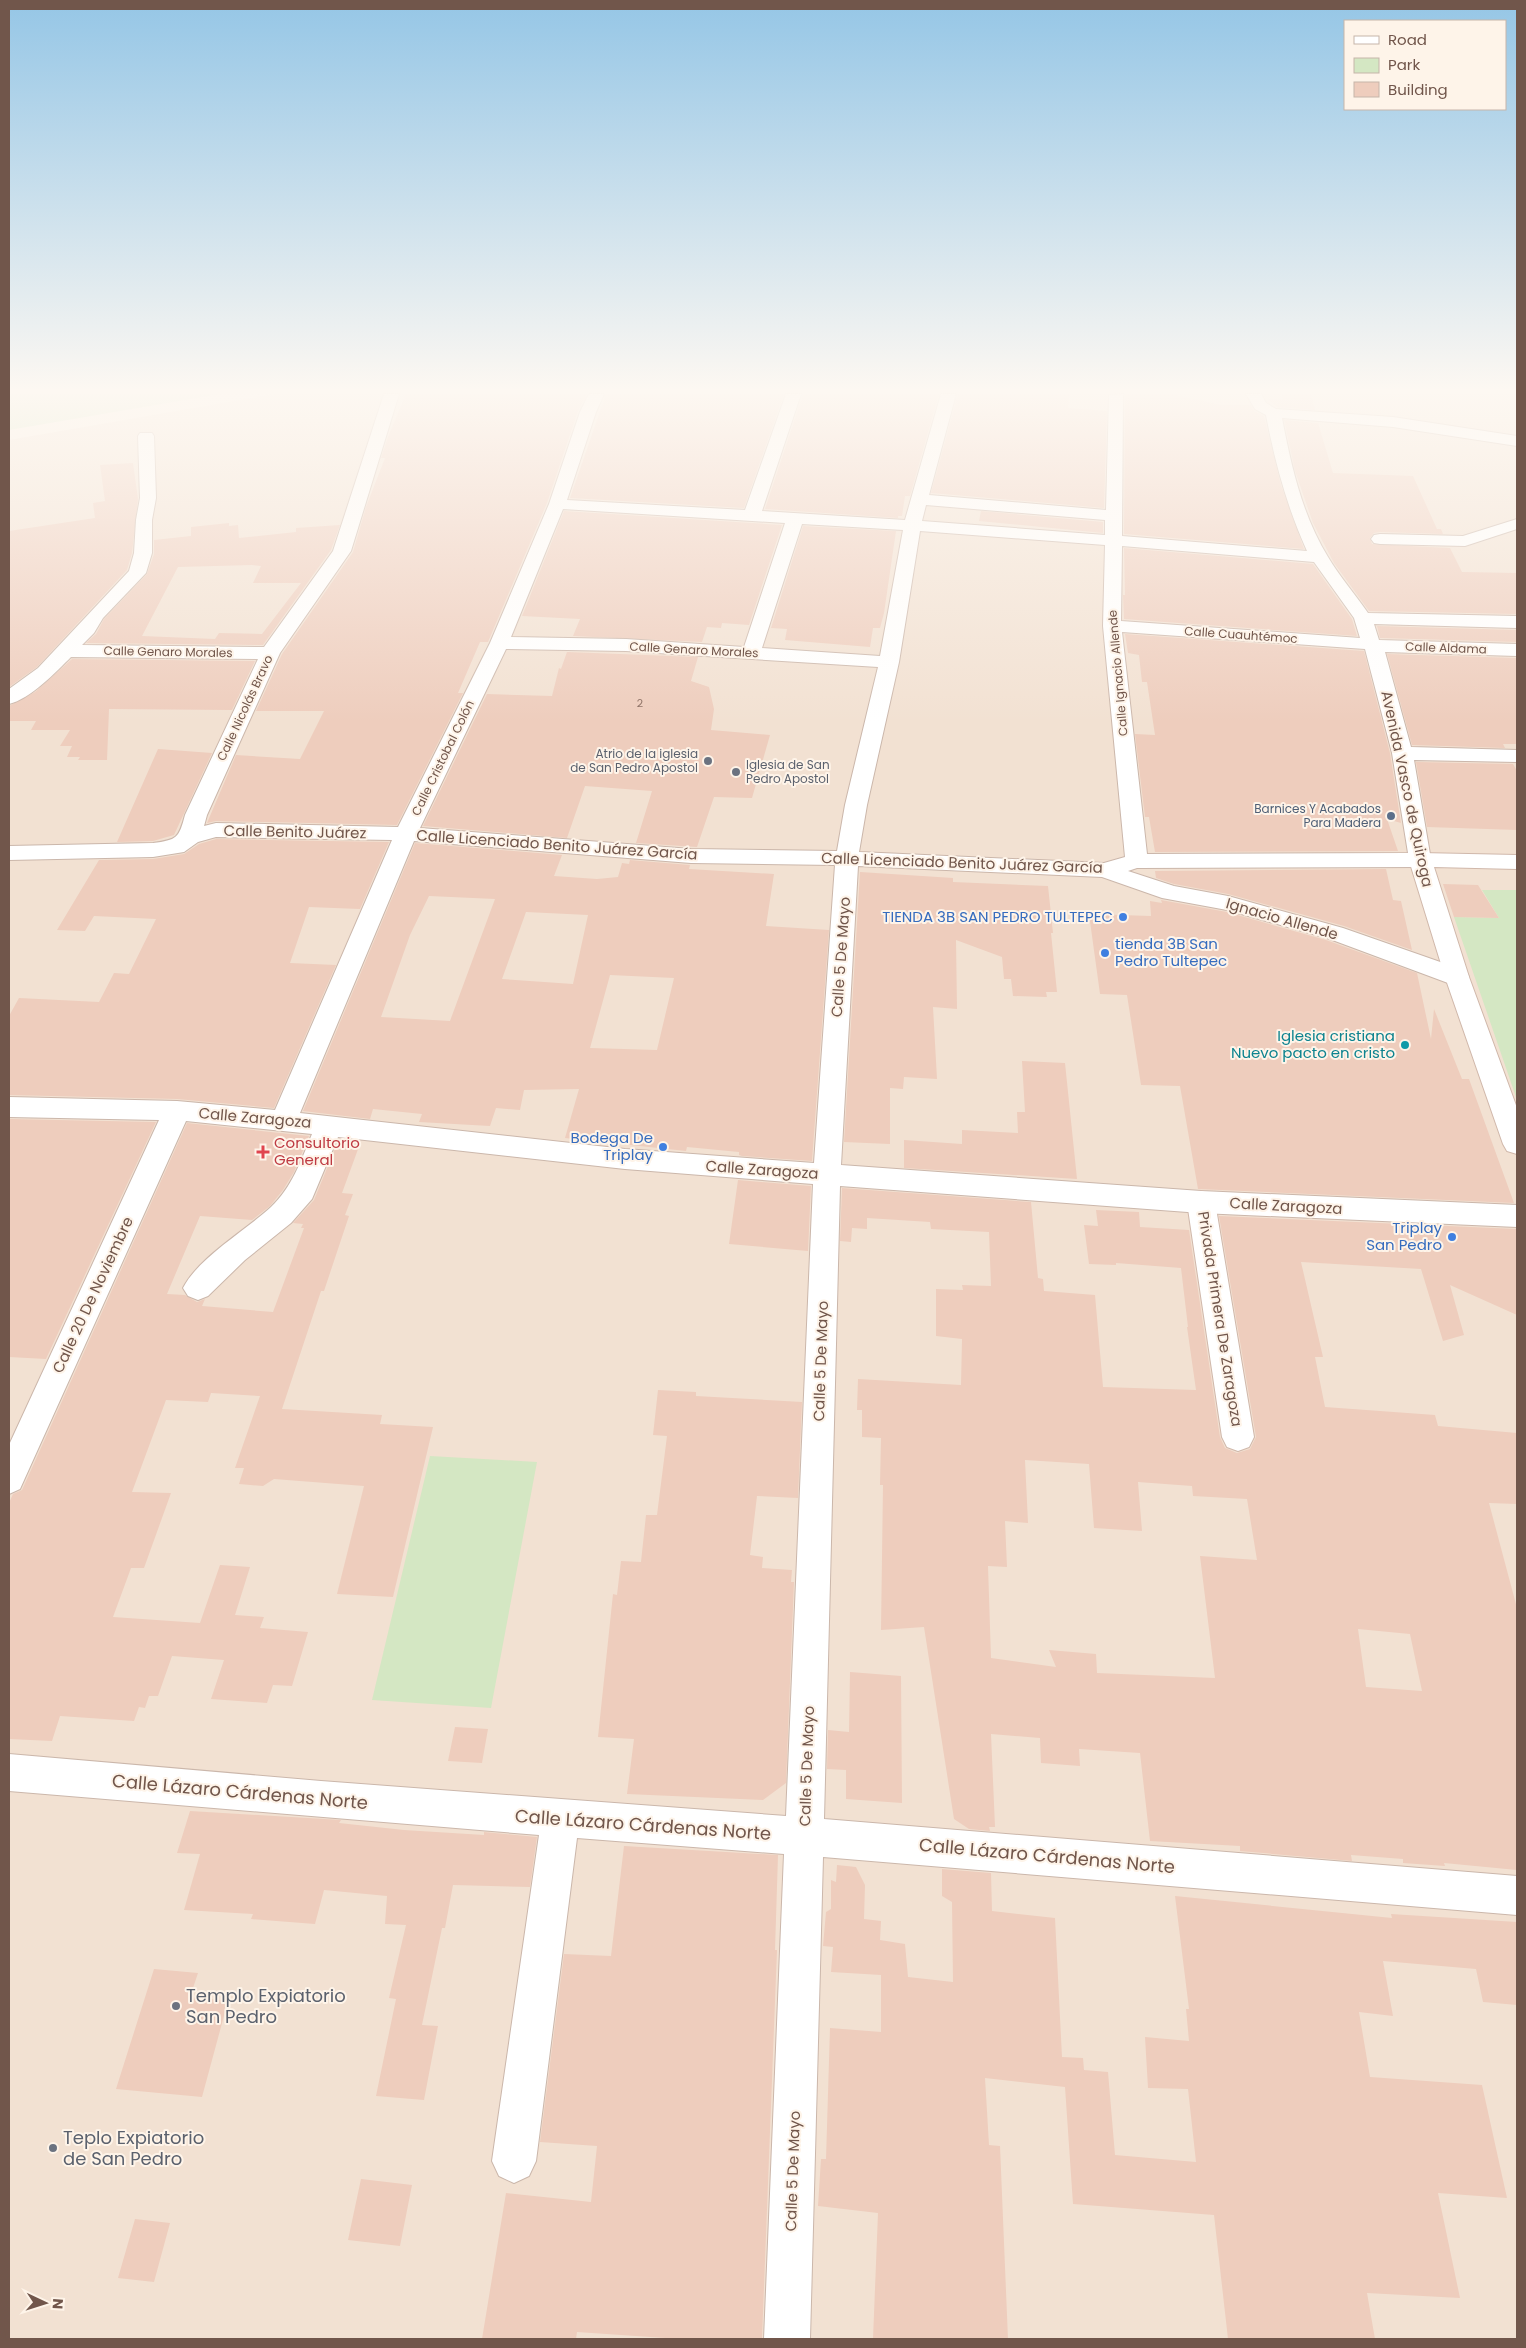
<svg xmlns="http://www.w3.org/2000/svg" width="1526" height="2348" font-family="Poppins,sans-serif">
<style>
.residential{fill:#f2e1d2}
.green{fill:#d4e7c3}
.building{fill:#eecdbd;fill-rule:evenodd}
.lines{fill:none;stroke-linecap:round;stroke-linejoin:round}
.street-casing{stroke:#cbb7ab;stroke-width:2}
.secondary-casing{stroke:#d0b8ab;stroke-width:2}
.street{fill:#fff;fill-rule:evenodd}
.secondary{fill:#fff;fill-rule:evenodd}
.worship-dot{fill:#6b7280;stroke:#fef4e9;stroke-width:2}
.service-dot{fill:#5c6f8a;stroke:#fef4e9;stroke-width:2}
.shop-dot{fill:#3f7fe0;stroke:#fef4e9;stroke-width:2}
.culture-dot{fill:#0f9aa8;stroke:#fef4e9;stroke-width:2}
.health-dot{fill:#e0444e;stroke:#fef4e9;stroke-width:2}
.labels{text-anchor:middle;stroke-width:4;stroke-linejoin:round;paint-order:stroke}
.far-number-label{font-size:11px;fill:#907468}
.far-street-label{font-size:12px;fill:#71564b;stroke:#fef4e9}
.far-worship-label{font-size:12px;fill:#5b616d;stroke:#fef4e9;text-anchor:end}
.far-service-label{font-size:12px;fill:#4e5e75;stroke:#fef4e9;text-anchor:end}
.street-label{font-size:15px;fill:#71564b;stroke:#fef4e9}
.shop-label{font-size:15px;fill:#366cbe;stroke:#fef4e9;text-anchor:end}
.culture-label{font-size:15px;fill:#0d838f;stroke:#fef4e9;text-anchor:end}
.health-label{font-size:15px;fill:#be3a42;stroke:#fef4e9;text-anchor:start}
.near-street-label{font-size:18px;fill:#71564b;stroke:#fef4e9}
.near-worship-label{font-size:18px;fill:#5b616d;stroke:#fef4e9;text-anchor:start}
</style>
<rect width="100%" height="100%" fill="#faf0e3"/>
<!-- residential -->
<path class="residential" d="M275,394h1242v1945h-1508v-1899z"/>
<!-- green -->
<path class="green" d="M9,394h211l-211,36z
M1482,890h35v210l-63,-183 45,1z
M430,1456l107,6 -46,246 -119,-8z"/>
<!-- building -->
<path class="building" d="M406,394h181l-9,17 -31,92 -59,139h-8l-22,51h5l-66,132 -181,-4 -9,2 29,-68 64,4 24,-48h-68l26,-57 71,-102 13,-45 19,-49h-4l7,-21z
M606,394h178l-40,114 -174,-10z
M803,394h136l-29,102h-5l-3,20h-4v2l-133,-9z
M958,394h111l-1,14 39,3 -3,97 -173,-15z
M1125,394h47l49,11h30l3,6 10,5 17,69 23,64 -180,-15z
M1282,394h29l4,16 -38,-3 -10,-8 16,1z
M1284,420l34,3 15,50 80,3 24,53h4l2,5 -63,-2 -6,1 -4,5 2,6 78,4 12,24 55,1v41l-148,-3 -35,-48 -21,-40 -18,-52z
M133,463l5,36 -6,54 -5,17 -90,97 -28,20v-156l86,-13 -2,-15 12,-2 -5,-36z
M564,511l218,14 -33,100 -27,-2 -1,5 -14,-1 -5,15 -129,-6 7,-17 -58,-3z
M981,511l122,11v11l-124,-12z
M229,523v3l9,-1 1,13 57,-6v-4l44,-3 -9,25 -68,95 -177,-2 10,-9 8,-15 43,-45 7,-20v-14l37,-4v-9zM252,565l9,1 -8,17h48l-39,51 -43,-1 -4,6 -73,-3 36,-69z
M803,526l93,5 -12,82 -4,15h-7l-3,19 -85,-7 2,-11 -16,-1z
M1124,548l189,16 39,55 5,17 -233,-17 -1,-24h2z
M1377,626l140,4v12l-137,-4z
M1125,634l239,17 26,102 11,70 -14,-4 11,32 -243,1 -6,-35h-4l-10,-83 20,1 -8,-53h-5l-3,-27 -11,-2z
M567,652l131,5 -7,24 18,6 5,22 -3,21 59,5 -18,63 -38,-1 -17,50 -61,-4 16,-52 -67,-5 -18,52 -144,-12 64,-132 65,2 7,-28 2,1z
M1387,654l130,4v86h-14l2,4 -93,-3z
M72,659l183,2 -23,49 -123,-1 -2,51h-29l2,-3h-13l5,-11h-12l10,-16h-39l5,-9h-27v-15l26,-14z
M158,749l54,4 -38,82 -21,6 -36,1z
M1416,762l97,2 4,7v59l-90,-3z
M216,839l173,3 -29,67 -51,-2 -19,56 46,2 -62,143 -97,-9 -168,-4v-79l10,-18 80,4 15,-29 15,1 27,-55 -62,-3 -9,15 -28,-1 42,-70 54,-1 31,-5 15,-10z
M415,843l147,12 -8,21 43,3 21,-2 4,-14 7,1 1,-4 60,5 -1,4 85,5 -8,52 63,4 -17,231 -70,-5 -3,-1v-3l-52,-5 -1,4 -121,-13 14,-49 -55,1 -4,20 -24,-2 -6,18 -71,-4 3,-8 -49,-5 -3,10 -67,-8zM429,896l66,3 -45,122 -69,-4 29,-82zM526,912l62,3 -15,69 -71,-5zM610,975l64,3 -17,72 -67,-2z
M1386,869l7,31 8,1 11,49 -68,-24 -116,-32 -54,-10 -18,-6 -1,-7z
M860,872l93,6v4l95,4 5,47h-2l6,59h-11l1,5 -34,-1 -2,-17h-7l-2,-22 -46,-17 1,69 -24,-2 4,72 -33,-2 -1,12 -13,-1v56l-46,-2z
M1443,884l35,1 21,33 -45,-1z
M1161,900l66,12 99,28 91,33 14,66 3,-30 28,70h7l45,124 -316,-14 -18,-103 -39,-1 -14,-90 -27,-1 -11,-80 62,2 -1,-15 12,2z
M1022,1061l43,2 12,116 -173,-11v-28l58,4v-14l56,3 -1,-21h8z
M9,1119l147,3 -110,237 -37,-2z
M187,1123l122,13 -15,36 -11,18 -13,16 -18,14 -52,-4 -33,78 18,1 12,7 8,-3 -3,7 71,6 31,-84h-3l2,-4 -10,-1 21,-23 25,-61 22,2 -19,52 11,1 -8,21 4,1 -25,75h-3l-39,118 100,6 -2,9 53,3 -40,170 -56,-3 27,-108 -90,-7 -11,7 -24,-2 5,-16h-9l25,-72 -49,-3 -3,9 -42,-2 -34,92 39,1 -27,75h-13l-18,49 87,6 20,-58 30,2 -15,48 29,2 -4,11 48,4 -16,54 -19,-1 -6,18 -56,-4 13,-39 -52,-4 -14,40h-9l-4,12 -6,-1 -5,14 -74,-5 -8,25 -43,-2v-236l4,-9 9,-4z
M738,1180l73,6 -3,65 -79,-7z
M842,1188l189,14 7,76 5,1 1,12 51,4 8,92 93,3 -9,-63h1l-7,-59 -65,-5v2l-27,-1 -5,-39 14,1 -2,-16 43,2 1,15 49,3 31,207 5,11 12,5 13,-4 6,-12 -37,-221 298,13v86l-67,-30 14,50 -21,6 -22,-72 -120,-7 22,95h-8l10,50 110,8 3,11 79,7v71l-28,-1 28,105v262l-73,-7 1,3 -42,-3v-4l-52,-4 1,6 -112,-10v-5l-90,-5 -10,-88 -61,-4 1,17 -39,-3 -1,-25 -49,-4 4,93h-6l1,4 -21,-2 -15,-10 -30,-192 -43,3 2,-145h-3l1,-47 -19,-1v-27h-5l1,-31 103,6 1,-46 -26,-3v-47l27,1 -1,-5 29,1 -2,-54 -58,-3 -1,-7 -63,-4v11l-15,-1 -1,14 -11,-1zM1025,1460l64,4 5,64 48,3 -4,-49 54,4 1,10 54,3 10,61 -57,-4 15,122 -118,-5 -1,-19 -47,-4 7,17 -65,-9 -3,-92 19,1 -2,-46 23,2zM1358,1629l52,5 12,57 -56,-4z
M658,1390l38,2v4l106,6 -4,96 -41,-2 -7,59 13,2 -1,11 30,2 -1,12h3l-8,201 -23,17 -136,-6 7,-55 -36,-2 15,-143 4,1 4,-34 20,1 5,-47h11l10,-79 -14,-1z
M850,1672l51,4 1,127 -56,-4v-29l-19,-1 1,-39 21,2z
M455,1727l33,2 -6,34 -34,-2z
M190,1811l151,9 -2,3 65,7 80,5v-3l53,5 -7,50 -77,-2 -8,43h-3l-20,97 16,1 -14,74 -48,-4 20,-97 -7,-1 17,-73 -21,-1 2,-28 -63,-6 -9,34 -64,-5 2,-5 -69,-4 16,-56 -23,-1z
M624,1846l154,9 -3,95h2l-15,389h-82l-103,-7 -1,7h-94l24,-146 85,9 6,-56 -57,-4 24,-188 47,2z
M837,1865l19,2 9,18 -1,34 17,2 -1,19 25,4 3,33 45,5 -1,-80 -10,-6v-27l49,4 1,38 63,7 7,139 21,1 1,12 24,2 7,83 81,7 -8,-73 -40,-1 -3,-51 44,4 -3,-32h3l-14,-113 217,22 -1,-4 126,8v83l-34,-3 -7,-33 -93,-8 10,55 -34,-4 11,65 112,8 25,113 -69,-5 22,105 -93,-5 8,46h-147l-14,-124 -141,-11 -8,-117 -80,-9 4,67 11,1 8,193h-135l5,-126 -60,-7 3,-47h5l4,-131 51,4v-57l-50,-3 2,-25 -10,-1 3,-34 5,-3v-29l5,2z
M154,1969l44,4 -8,24 38,4 -26,96 -86,-8z
M361,2179l51,6 -12,61 -52,-6z
M135,2219l35,4 -16,59 -36,-4z"/>
<g class="lines">
<!-- street casing -->
<g class="street-casing">
<path id="street" d="M384,394h15l-48,157 -71,102 -73,162 -3,11 12,-3 182,4 92,-184 59,-139 31,-92 9,-18h15l-8,18 -29,88 178,10 41,-116h15l-39,117 143,9 36,-126h15l-27,101 177,15 3,-115 14,-1 -1,142 185,15c-20,-44 -32,-88 -41,-136l-11,-6 -9,-15h15l5,9 10,6 117,8 124,19v10l-124,-19 -111,-9c9,47 20,97 46,139 11,19 27,37 40,56l149,3v12l-143,-4 5,16 138,4v12l-132,-4 26,95 106,3v12l-103,-2 17,100 -3,5 -8,2 -283,1 -9,3 46,15 54,10 115,32 123,43 3,6 -3,6 -9,2 -9,-2 -121,-45 -100,-28 -65,-12 -60,-21 -244,-11 -17,299 360,26 316,14v22l-316,-14 -361,-27 -16,633 693,57v39l-694,-58 -13,482h-46l20,-485 -207,-16 -41,323 -7,15 -15,7 -15,-7 -7,-15 47,-326 -530,-44v-37l312,27 465,35 27,-632 -188,-15 -287,-32 -26,62 -21,24 -46,37 -37,36 -10,4 -10,-4 -5,-8c16,-31 62,-57 88,-81 21,-20 30,-46 41,-73l-126,-13 -166,368 -11,5v-49l150,-325 -150,-3v-20l168,4 98,9 117,-270 -176,-3 -18,5 -14,10 -31,5 -144,3v-14l144,-3c24,-3 26,-5 32,-28l73,-156 -187,-2c-15,15 -41,42 -62,47v-15l29,-21 91,-97 5,-18 2,-33 4,-22 -2,-62 2,-3h12l2,3 2,62 -4,22v33l-6,20 -43,45 -9,15 -12,12 182,2 69,-96zM926,505l179,15v15l-183,-14zM563,509l222,14 -41,124 -118,-8 -115,-2zM802,524l101,6 -23,126 -118,-8zM920,531l185,14 -2,81 22,231 -21,6 -245,-11 8,-47 32,-143zM1122,546l192,16 40,56 6,20 -239,-17zM1122,632l243,17 27,104 16,100 -261,1zM506,649l120,2 252,16 -33,138 -8,46 -146,-2 -271,-21zM414,841l277,22 144,2 -21,298 -189,-14 -325,-36z
M1517,519v10l-52,17 -85,-2 -6,-1 -3,-4 3,-4 6,-1 83,2z"/>
</g>
<!-- secondary casing -->
<g class="secondary-casing">
<path id="secondary" d="M1420,853l97,2v14l-83,-2 35,110 48,131v46l-10,-3 -4,-7 -58,-167 -36,-117 3,-5z
M1201,1191l10,3 4,8 39,235 -5,10 -11,4 -11,-4 -5,-10 -35,-235 4,-8z"/>
</g>
<!-- street -->
<use href="#street" class="street"/>
<!-- secondary -->
<use href="#secondary" class="secondary"/>
</g>
<!-- sky -->
<linearGradient id="sky" x2="0" y2="1"><stop stop-color="#95c6e6"/><stop offset="0.54" stop-color="#fdf8f2"/><stop offset="1" stop-color="#fdf8f2" stop-opacity="0"/></linearGradient>
<rect width="1526" height="723" fill="url(#sky)"/>
<!-- markers -->
<g class="worship-dot">
<circle cx="708" cy="761" r="5"/>
<circle cx="736" cy="772" r="5"/>
<circle cx="176" cy="2006" r="5"/>
<circle cx="53" cy="2148" r="5"/>
</g>
<circle class="service-dot" cx="1391" cy="816" r="5"/>
<g class="shop-dot">
<circle cx="1123" cy="917" r="5"/>
<circle cx="1105" cy="953" r="5"/>
<circle cx="663" cy="1147" r="5"/>
<circle cx="1452" cy="1237" r="5"/>
</g>
<circle class="culture-dot" cx="1405" cy="1045" r="5"/>
<path class="health-dot" d="M260.5 1144.5h5v5h5v5h-5v5h-5v-5h-5v-5h5z"/>
<g class="labels">
<!-- far-number labels -->
<g class="far-number-label">
<text x="640" y="707">2</text>
</g>
<!-- far-street labels -->
<g class="far-street-label">
<text transform="translate(1241 635) rotate(4)" y="4">Calle Cuauhtémoc</text>
<text transform="translate(1446 648) rotate(2)" y="4">Calle Aldama</text>
<text transform="translate(694 650) rotate(3)" y="4">Calle Genaro Morales</text>
<text transform="translate(168 652) rotate(1)" y="4">Calle Genaro Morales</text>
<text transform="translate(1118 673) rotate(-95)" y="4">Calle Ignacio Allende</text>
<text transform="translate(245 708) rotate(-65)" y="4">Calle Nicolás Bravo</text>
<text transform="translate(443 758) rotate(-64)" y="4">Calle Cristobal Colón</text>
</g>
<!-- far-worship labels -->
<g class="far-worship-label">
<text x="698" y="758">Atrio de la iglesia<tspan x="698" dy="14">de San Pedro Apostol</tspan></text>
<text x="746" y="769" text-anchor="start">Iglesia de San<tspan x="746" dy="14">Pedro Apostol</tspan></text>
</g>
<!-- far-service labels -->
<g class="far-service-label">
<text x="1381" y="813">Barnices Y Acabados<tspan x="1381" dy="14">Para Madera</tspan></text>
</g>
<!-- street labels -->
<g class="street-label">
<text transform="translate(1407 789) rotate(78)" y="5">Avenida Vasco de Quiroga</text>
<text transform="translate(295 832) rotate(1)" y="5">Calle Benito Juárez</text>
<text transform="translate(557 845) rotate(4)" y="5">Calle Licenciado Benito Juárez García</text>
<text transform="translate(962 863) rotate(2)" y="5">Calle Licenciado Benito Juárez García</text>
<text transform="translate(1282 919) rotate(16)" y="5">Ignacio Allende</text>
<text transform="translate(841 957) rotate(-86)" y="5">Calle 5 De Mayo</text>
<text transform="translate(255 1118) rotate(5)" y="5">Calle Zaragoza</text>
<text transform="translate(762 1170) rotate(4)" y="5">Calle Zaragoza</text>
<text transform="translate(1286 1206) rotate(3)" y="5">Calle Zaragoza</text>
<text transform="translate(93 1295) rotate(-65)" y="5">Calle 20 De Noviembre</text>
<text transform="translate(1220 1319) rotate(81)" y="5">Privada Primera De Zaragoza</text>
<text transform="translate(821 1361) rotate(-88)" y="5">Calle 5 De Mayo</text>
<text transform="translate(807 1766) rotate(-88)" y="5">Calle 5 De Mayo</text>
<text transform="translate(793 2171) rotate(-88)" y="5">Calle 5 De Mayo</text>
</g>
<!-- shop labels -->
<g class="shop-label">
<text x="1113" y="922">TIENDA 3B SAN PEDRO TULTEPEC</text>
<text x="1115" y="949" text-anchor="start">tienda 3B San<tspan x="1115" dy="17">Pedro Tultepec</tspan></text>
<text x="653" y="1143">Bodega De<tspan x="653" dy="17">Triplay</tspan></text>
<text x="1442" y="1233">Triplay<tspan x="1442" dy="17">San Pedro</tspan></text>
</g>
<!-- culture labels -->
<g class="culture-label">
<text x="1395" y="1041">Iglesia cristiana<tspan x="1395" dy="17">Nuevo pacto en cristo</tspan></text>
</g>
<!-- health labels -->
<g class="health-label">
<text x="274" y="1148">Consultorio<tspan x="274" dy="17">General</tspan></text>
</g>
<!-- near-street labels -->
<g class="near-street-label">
<text transform="translate(240 1792) rotate(5)" y="6">Calle Lázaro Cárdenas Norte</text>
<text transform="translate(643 1825) rotate(4)" y="6">Calle Lázaro Cárdenas Norte</text>
<text transform="translate(1047 1856) rotate(5)" y="6">Calle Lázaro Cárdenas Norte</text>
</g>
<!-- near-worship labels -->
<g class="near-worship-label">
<text x="186" y="2002">Templo Expiatorio<tspan x="186" dy="21">San Pedro</tspan></text>
<text x="63" y="2144">Teplo Expiatorio<tspan x="63" dy="21">de San Pedro</tspan></text>
</g>
</g>
<!-- border -->
<rect width="1526" height="2348" fill="none" stroke="#71564b" stroke-width="20"/>
<!-- legend -->
<rect x="1344" y="20" width="162" height="90" fill="#fef4e9" stroke="#c6b5aa"/>
<rect x="1354" y="36" width="25" height="8" fill="#ffffff" stroke="#c6b5aa"/>
<text x="1388" y="45" font-size="15" fill="#71564b">Road</text>
<rect x="1354" y="58" width="25" height="15" fill="#d4e7c3" stroke="#c6b5aa"/>
<text x="1388" y="70" font-size="15" fill="#71564b">Park</text>
<rect x="1354" y="82" width="25" height="15" fill="#eecdbd" stroke="#c6b5aa"/>
<text x="1388" y="95" font-size="15" fill="#71564b">Building</text>
<!-- north arrow -->
<g transform="translate(45 2303) rotate(94)" stroke="#fef4e9" stroke-width="4" paint-order="stroke">
<path d="M0-4L9 19L0 12L-9 19Z" fill="#71564b"/>
<text y="-8" font-size="14" font-weight="bold" text-anchor="middle" fill="#71564b">N</text>
</g>
</svg>
